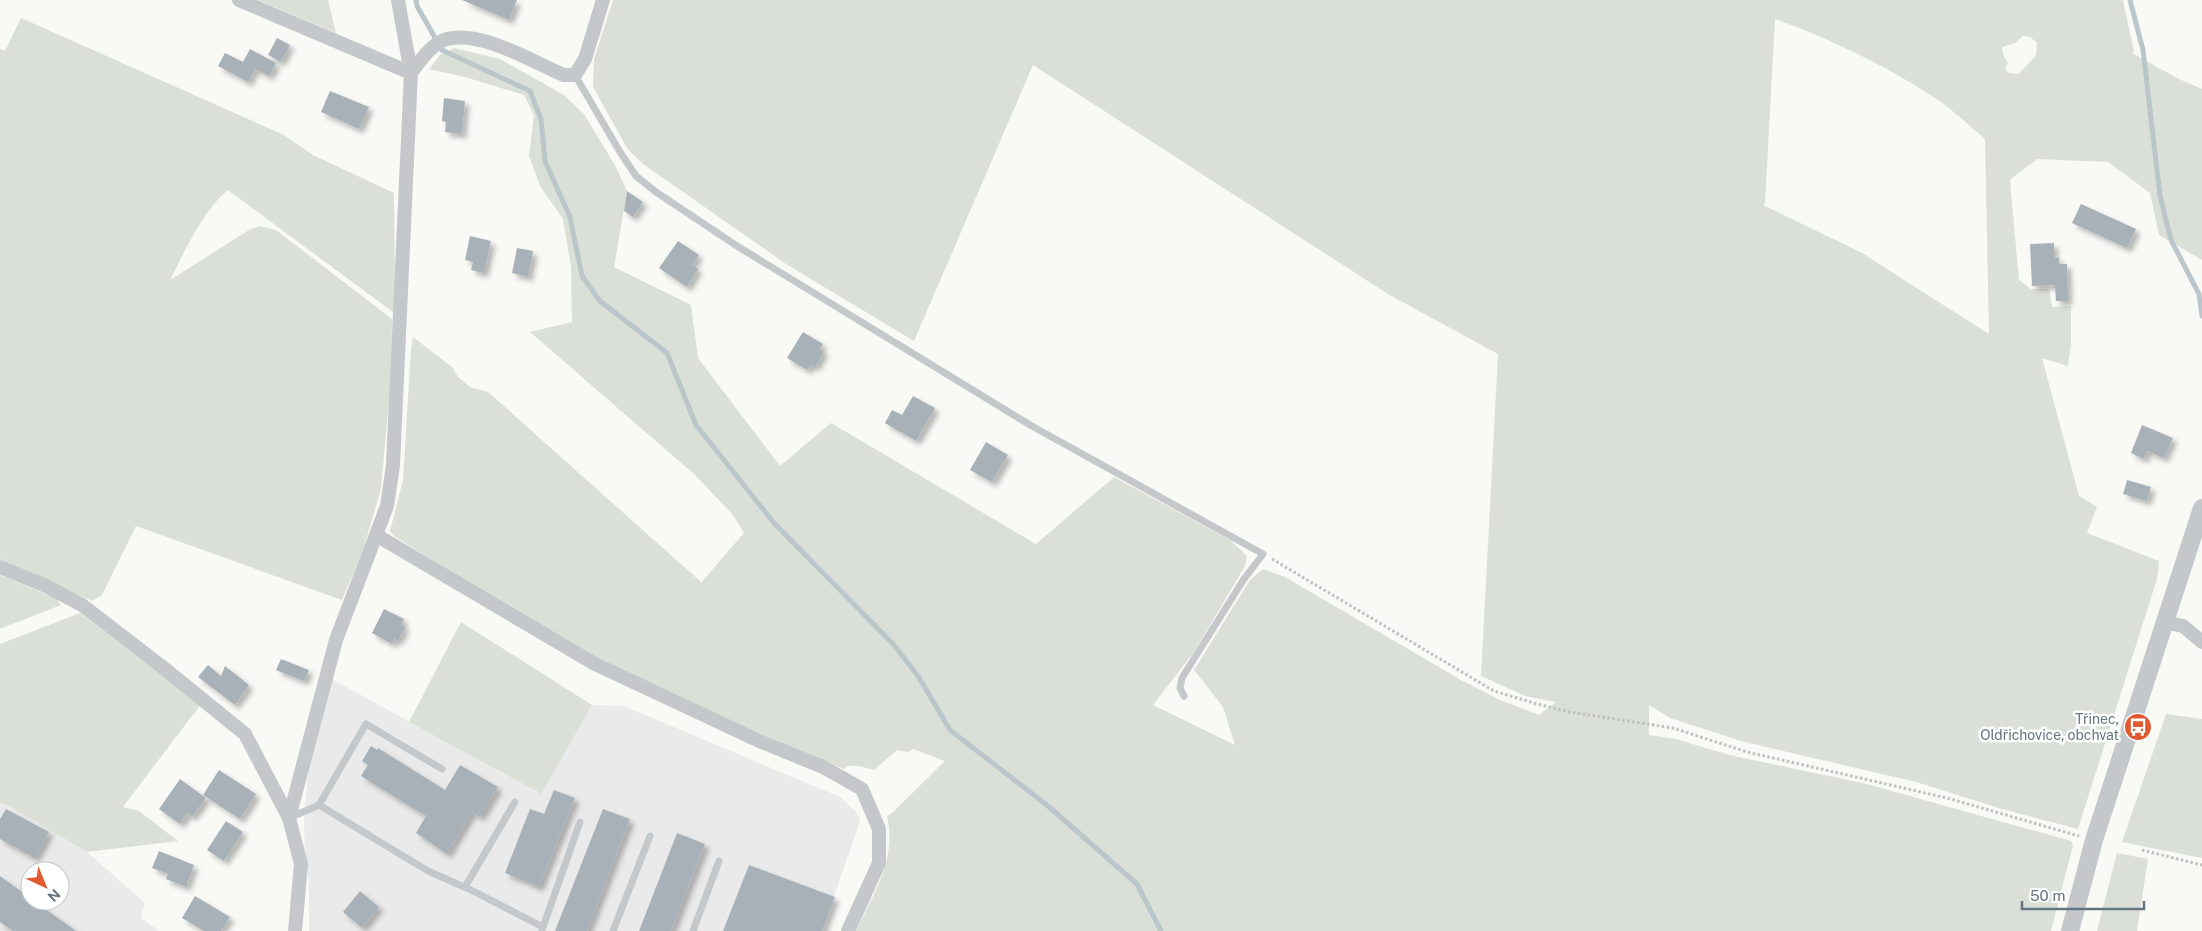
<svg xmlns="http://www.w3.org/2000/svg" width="2202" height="931" font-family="'Public Sans',sans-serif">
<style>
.built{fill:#e9eae9;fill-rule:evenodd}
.green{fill:#dae0d7;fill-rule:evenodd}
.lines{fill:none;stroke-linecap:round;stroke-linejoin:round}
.stream{stroke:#bbc6ca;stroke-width:5}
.building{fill:#a8b1b7;filter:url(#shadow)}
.path{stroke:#bec0c2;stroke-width:3;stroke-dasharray:2.5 2.5;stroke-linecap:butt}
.service{stroke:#c4c8cb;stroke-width:7}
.minor{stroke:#c4c8cb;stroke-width:14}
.tertiary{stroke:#c4c8cb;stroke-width:18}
.labels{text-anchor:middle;stroke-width:5;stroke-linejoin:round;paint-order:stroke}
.poi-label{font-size:14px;fill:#647480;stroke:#fff;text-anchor:end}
</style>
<defs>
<filter id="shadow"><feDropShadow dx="4.5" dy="4.5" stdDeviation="2.5" flood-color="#0004"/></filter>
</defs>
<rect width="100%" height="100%" fill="#f9f9f6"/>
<!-- built -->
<path class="built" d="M332,679l208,115 52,-89 32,1 216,91 17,16 3,8 -38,110h-513v-50l-4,-24 -1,-34 5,-64z
M0,803l6,1 81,48 58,51 -4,15 18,13h-159zM30,871h30v30h-30z"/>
<!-- green -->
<path class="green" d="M258,0h70l8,33z
M613,0h1510l11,52 -2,1 47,26 23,10v171l-43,-25 -9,-42 -42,-31 -71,-3 -27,21 9,100 12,9h18l3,18 19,-1v38l-3,22 -26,-8 37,138 18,11 -10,26 72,28 -2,18 -79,250 -76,-20 -86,-27 -175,-41 -71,-23 -21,-13v30l27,4 53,16 138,29 204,57 2,4 -22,86h-1195c18,-38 41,-72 31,-115l5,-3 53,-52 -32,-12 -5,3 -11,-2 -23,20 -15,-4h-12l-3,3 -241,-102 -209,-131 -4,-5 13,-51 8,-131 2,-12 39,30 6,10 12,10 18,5 213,190 -1,2 44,-51 -11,-18 -38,-40 -165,-143 42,-10 -1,-55 -8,-48 -23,-33 -11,-30 5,-41 -10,-20 -59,-18 -36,-8 11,-14 14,-7 46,11 64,36 20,19 32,53 11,24 -13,76 77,38 7,53 82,108 51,-43 205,121 78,-67 116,63 17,16 -2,10 -51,86 -41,53 82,40 -12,-38 -29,-37 56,-90 13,-11 22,8 176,103 37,19 41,16 17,-13 -31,-6 -44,-20 17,-322 -110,-60 -355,-229 -119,276 -128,-77 -143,-100 -16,-16 -34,-61 1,-28zM1775,19c54,19 115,49 163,81 17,12 32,26 47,39l4,195 -127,-81 -99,-48 2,-2zM2023,36l7,1 7,6 -1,12 -17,19 -10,-1 -4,-4 3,-6 -5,-9 -1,-7 13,-4z
M21,18l263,117 29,20 81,38 1,104 -2,15 -165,-122c-25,20 -43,61 -58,90l79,-50 11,-4 16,4 116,89 -1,59 -10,111 -18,61 -21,50 -206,-74 -34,69 -10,6 -92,-42v-510l5,2z
M0,575l55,23 6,7 -61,24z
M80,613l121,91 -78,103 16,4 39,30 -91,11 -81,-48 -6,-1v-159z
M461,622l131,83 -51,89 -132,-72z
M2166,714l36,5v139l-80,-16z
M2117,853l31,6 -11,72h-40z"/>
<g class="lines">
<!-- stream -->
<path class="stream" d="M416,0l1,6 25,44 88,41 11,28 4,42 25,56 12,59 18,25 67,52 29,72 78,98 120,122 24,31 32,54 98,76 89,78 24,47
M2130,0l13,50 17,146 11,44 28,54 3,22"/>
</g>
<!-- building -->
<path class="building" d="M462,0h55l-8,20z
M277,38l13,7 -9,17 -13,-7z
M250,49l26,14 -7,13 -14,-7 -7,13 -30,-16 7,-13 18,9z
M330,91l39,16 -10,22 -38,-17z
M444,98l21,3 -3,33 -17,-2 1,-10 -4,-1z
M627,191l16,11 -10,15 -9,-6z
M2081,204l55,25 -9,19 -55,-25z
M470,236l21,5 -7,32 -13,-3 2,-8 -8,-2z
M678,241l21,14 -7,10 6,4 -11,18 -28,-19z
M2054,243v15h5v6h8l1,37h-12l-1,-16 -23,1 -2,-42z
M517,248l16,3 -5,26 -16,-4z
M803,332l20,12 -3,5 4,3 -9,15 -4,-2 -4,5 -20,-12z
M913,396l22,12 -19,33 -31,-18 7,-13 10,5z
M2142,425l31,13 -9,20 -17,-7 -3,8 -13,-6z
M986,442l22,13 -16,27 -22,-12z
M2127,480l24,7 -4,14 -24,-7z
M384,609l20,10 -3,6 4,2 -7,14 -4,-2 -2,5 -20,-11z
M281,659l28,11 -5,11 -28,-11z
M208,665l13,11 4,-10 24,19 -14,20 -37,-28z
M371,746l6,4 1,-2 67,42 15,-25 38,22 -18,30 -8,-5 -25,42 -31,-21 10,-17 -65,-40 7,-11 -6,-4z
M219,770l37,24 -16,25 -37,-24z
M180,779l26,19 -14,19 -5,-4 -7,11 -21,-15z
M554,790l21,8 -36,89 -34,-14 25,-64 14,5z
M6,809l43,23 -14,26 -35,-19v-20z
M603,809l27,10 -43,112h-32z
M226,821l17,11 -19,29 -17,-11z
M677,833l28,11 -34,87h-32z
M159,851l35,14 -8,22 -20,-8 2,-5 -16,-6z
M749,865l86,32 -13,34h-99z
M0,876l30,22v3h4l42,30h-63l-13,-9z
M360,891l19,16 -17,21 -19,-16z
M195,896l35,21 -9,14h-17l-22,-13z"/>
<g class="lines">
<!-- path -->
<path class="path" d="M1272,559l222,132 43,13 33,8 103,16 74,24 200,46 132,38
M2142,850l60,15"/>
<!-- service -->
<path class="service" d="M575,75l45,77 16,24 20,16 81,54 293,179 233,129 -19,25 -62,99 -2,10 4,8
M319,805l47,-81 76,45
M289,818l30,-13 109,66 43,19 72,37
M465,887l50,-85
M542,930l38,-108
M613,931l37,-95
M693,931l26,-70"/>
<!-- minor -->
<path class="minor" d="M239,0l172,73
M411,73c9,-12 21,-30 36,-34 35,-9 85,23 117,36h11l10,-16 18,-59
M376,535l219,129 162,76 66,27 39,22 17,40v34l-31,68
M0,567l46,19 36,19 83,64 80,65 44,84 12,46 -6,67
M2164,622l19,4 19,16
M289,818l47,-178 51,-134 6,-41 18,-392 -13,-73"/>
<!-- tertiary -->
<path class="tertiary" d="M2070,931l24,-91 108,-332"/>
</g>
<!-- icons -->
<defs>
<g id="bus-disc" transform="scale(1.4375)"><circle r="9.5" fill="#e0592f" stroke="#fff"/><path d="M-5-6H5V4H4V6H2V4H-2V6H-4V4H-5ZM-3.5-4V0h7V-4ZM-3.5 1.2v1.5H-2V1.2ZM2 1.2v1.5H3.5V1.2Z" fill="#fff"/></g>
</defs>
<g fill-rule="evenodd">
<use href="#bus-disc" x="2138" y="727"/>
</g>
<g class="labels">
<!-- poi labels -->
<g class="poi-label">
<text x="2119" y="724">Třinec,<tspan x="2119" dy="16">Oldřichovice, obchvat</tspan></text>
</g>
</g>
<!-- north arrow -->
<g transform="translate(45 886) rotate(136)"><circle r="24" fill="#ffffff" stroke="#c1c7cc"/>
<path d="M0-4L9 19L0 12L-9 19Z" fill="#e0592f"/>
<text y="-8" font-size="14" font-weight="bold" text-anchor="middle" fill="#647480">N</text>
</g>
<!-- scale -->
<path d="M2022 901v8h122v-8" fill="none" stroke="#647480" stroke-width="2.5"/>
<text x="2030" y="901" font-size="15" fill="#647480" stroke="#ffffff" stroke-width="4" paint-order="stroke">50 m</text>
</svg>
